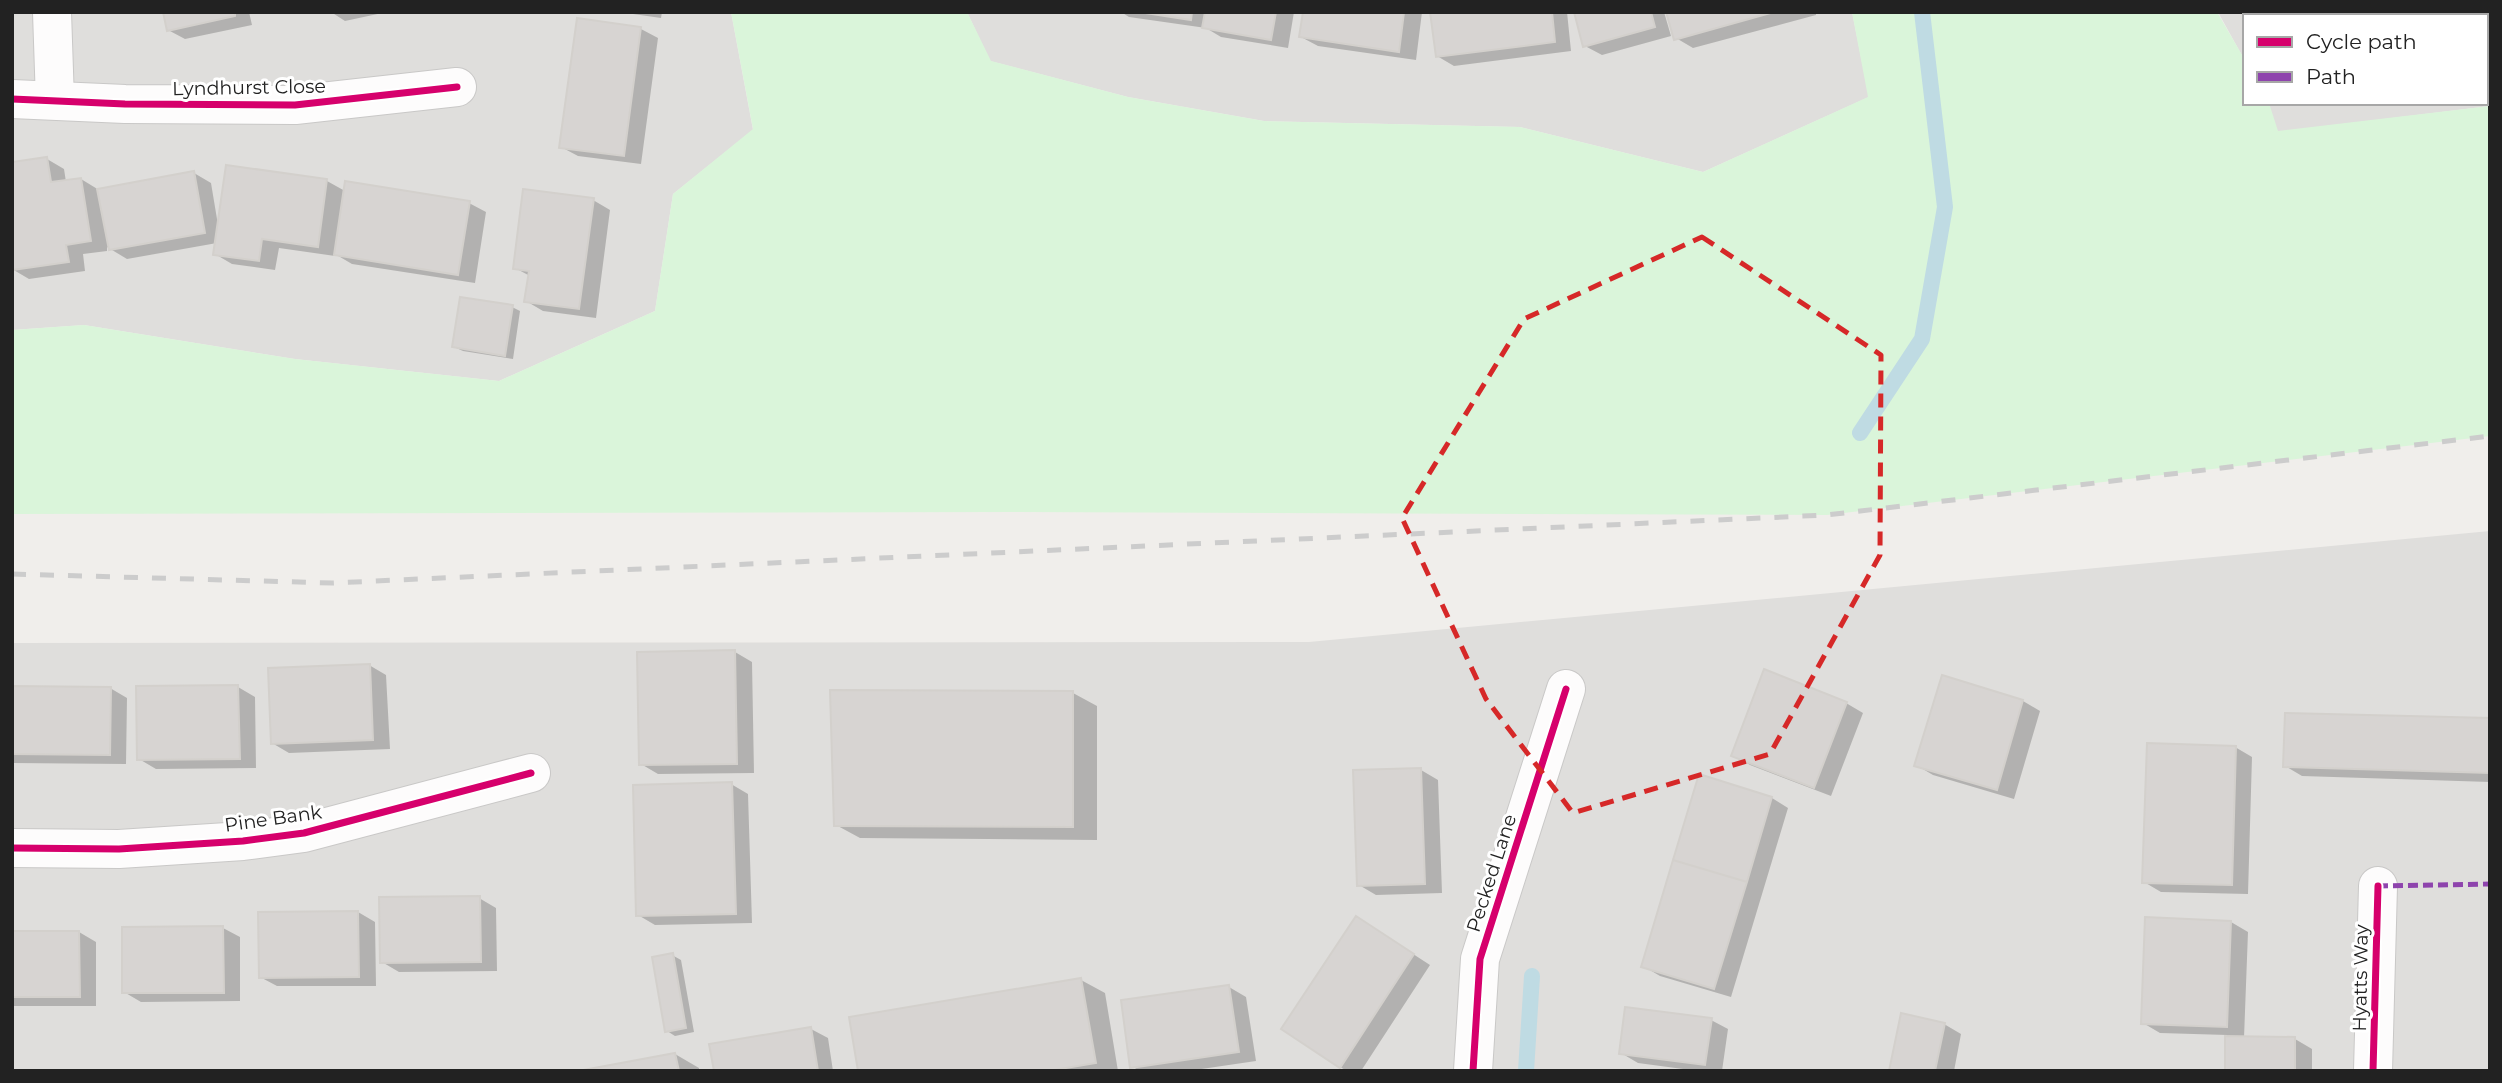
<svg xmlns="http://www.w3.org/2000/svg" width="2502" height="1083" font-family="Montserrat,sans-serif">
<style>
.residential{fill:#dfdedc}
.park{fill:#daf5da}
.shadow{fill:#0003}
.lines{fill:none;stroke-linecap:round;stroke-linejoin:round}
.stream{stroke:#bfdbe3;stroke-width:16}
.building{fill:#d7d4d2;stroke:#d3d0cc;stroke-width:2}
.minor-casing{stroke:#c9c8c7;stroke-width:40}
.minor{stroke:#fdfcfc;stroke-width:38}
.rail{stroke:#ccc;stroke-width:5;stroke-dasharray:14 14;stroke-linecap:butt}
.quiet{stroke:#8e44ad;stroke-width:5;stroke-dasharray:10 5;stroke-linecap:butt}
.cycleway-casing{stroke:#fff;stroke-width:11}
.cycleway{stroke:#d6006c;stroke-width:7}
.marked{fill:none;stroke:#d62828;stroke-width:5;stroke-dasharray:14 9;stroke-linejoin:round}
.labels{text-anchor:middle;stroke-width:6;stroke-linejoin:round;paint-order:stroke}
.street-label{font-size:19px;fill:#222;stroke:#fff}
</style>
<rect width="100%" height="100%" fill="#f0eeeb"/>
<!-- residential -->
<path class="residential" d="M12,12h719l22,118 -80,64 -18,117 -156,70 -204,-22 -211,-34 -72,5z
M967,12h885l17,85 -166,75 -183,-45 -256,-6 -136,-24 -138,-36z
M2218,12h272v94l-212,26 -13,-29h221v-87h-241v45z
M2490,531v540h-2478v-428l1297,-1z"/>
<!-- park -->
<path class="park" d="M731,12h236l24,49 137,36 136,24 256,6 183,45 165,-75 -16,-85h365l28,48v43h24l9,28 212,-25v330l-663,79 -811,-3 -1004,2v-184l72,-5 211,34 204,22 156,-70 18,-117 80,-65z"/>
<!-- shadow -->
<path class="shadow" d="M165,12h84l3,13 -67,14 -17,-9z
M331,12h56l-42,9z
M619,12h43l-1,6z
M1121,12h173l-6,36 -67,-11 -15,-9 -77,-11z
M1305,12h117l-6,48 -98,-14 -17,-9z
M1432,12h135l4,39 -117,15 -17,-10z
M1576,12h88l7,24 -69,19 -17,-9z
M1668,12h148v3l-123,33 -17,-10z
M2259,12h114v4h-114z
M641,29l17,9 -17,126 -63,-8 -17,-9z
M47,159l17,10 2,13 15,-3 18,11 95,-17 17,10 7,42 9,-58 100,14 18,10 124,12 17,9 -11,71 -123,-19 -17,-10v2l-56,-8 -4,22 -43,-6 -17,-10 2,-11 -90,16 -20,-12v4l-24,3 2,17 -56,8 -17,-10z
M593,200l17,10 -14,108 -53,-7 -17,-10 4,-25 -15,-8z
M512,307l8,4 -7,48 -50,-8 -9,-4z
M735,652l17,10 2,111 -96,1 -17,-10z
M369,665l17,10 4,74 -101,4 -17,-10z
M1943,677l80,24 17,10 -26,88 -81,-24 -17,-10z
M238,687l17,10 1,71 -100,1 -17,-10z
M12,688h98l17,10 -1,66 -114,-1z
M1073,693l24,13v134l-237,-2 -24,-13z
M1846,703l17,10 -32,83 -81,-31 -16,-10z
M2490,720v62l-188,-6 -17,-10z
M2235,747l17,10 -4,137 -87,-2 -17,-10z
M1421,770l17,10 4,113 -66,2 -17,-10z
M1700,777l72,21 16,10 -57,189 -71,-21 -17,-10z
M731,784l17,10 4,129 -97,2 -17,-10z
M479,898l17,10 1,63 -98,1 -17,-10z
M358,912l17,10 1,64h-99l-17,-9v-64z
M2231,922l17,10 -4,106 51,1 17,10v22h-85v-36l-67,-2 -17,-10z
M223,928l17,9v64l-99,1 -17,-10z
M1373,928l57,37 -69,106h-14l-7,-4z
M79,932l17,10v64h-84v-73z
M672,955l9,5 13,72 -19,4 -8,-5z
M1081,980l24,13 13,78h-258z
M1229,987l17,10 10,64 -68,10h-49l-7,-5z
M1711,1020l17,9 -6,42h-24l-60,-8 -17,-10z
M1944,1024l17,10 -7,37h-63z
M811,1029l17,9 5,33h-118z
M675,1054l24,14v3h-112z"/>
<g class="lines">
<!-- stream -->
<path class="stream" d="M1860,433l62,-94 23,-132 -23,-195
M1526,1071l6,-95"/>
</g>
<!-- building -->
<path class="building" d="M163,12h72v4l-68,15z
M1139,12h53l-1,8z
M1205,12h71l-5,28 -69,-12z
M1303,12h101l-5,40 -100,-15z
M1430,12h122l3,30 -119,15z
M1574,12h77l4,15 -72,20z
M1666,12h108l-100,28z
M2257,12h100v4h-99z
M577,18l64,9 -17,129 -65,-8z
M47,157l4,25 30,-4 10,63 -25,4 3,17 -57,8v-108z
M226,165l101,14 -9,68 -56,-8 -3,22 -46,-6z
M194,171l11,62 -96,17 -12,-61z
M345,181l125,20 -12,74 -124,-20z
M523,189l71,9 -15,111 -55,-7 5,-31 -16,-2z
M460,297l53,8 -8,51 -53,-9z
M735,650l2,114 -98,1 -2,-113z
M370,664l3,76 -102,4 -3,-76z
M1764,669l83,33 -33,86 -83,-32z
M1942,675l81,25 -26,90 -83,-24z
M238,685l2,74 -103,1 -1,-74z
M12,686l99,1 -1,68 -98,-1z
M830,690l243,1v136l-239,-1z
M2285,713l205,5v55l-207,-6z
M2147,743l89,3 -4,139 -90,-2z
M1421,768l4,116 -68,2 -4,-116z
M1699,774l73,23 -25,85 -74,-22z
M732,782l4,132 -100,2 -3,-131z
M1673,860l74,22 -33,107 -73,-22z
M480,896l1,66 -101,1 -1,-66z
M358,911l1,66 -100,1 -1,-66z
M1356,916l58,38 -74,114 -59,-39z
M2145,917l86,4 -4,106 -86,-3z
M223,926l1,67h-102v-66z
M12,931h67l1,66h-68z
M673,953l13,75 -21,4 -13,-75z
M1081,978l15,85 -48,8h-190l-9,-54z
M1229,985l10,67 -109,16 -9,-68z
M1625,1007l87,11 -7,47 -86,-11z
M1901,1013l44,10 -10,48h-46z
M811,1027l7,44h-104l-5,-27z
M2225,1036l70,1v34h-70z
M675,1053l4,18h-101z"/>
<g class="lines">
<!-- minor casing -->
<g class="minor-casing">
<path id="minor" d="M52,12l3,89
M12,99l113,5 170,1 162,-18
M12,848l107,1 124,-8 61,-8 227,-60
M1473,1071l7,-112 86,-270
M2373,1071l5,-185"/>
</g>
<!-- minor -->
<use href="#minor" class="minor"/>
<!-- rail -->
<path class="rail" d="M12,574l320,9 1495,-68 663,-79"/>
<!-- quiet -->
<path class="quiet" d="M2378,886l112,-2"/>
<!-- cycleway casing -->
<g class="cycleway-casing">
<path id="cycleway" d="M12,99l113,5 170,1 162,-18
M12,848l107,1 124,-8 61,-8 227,-60
M1473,1071l7,-112 86,-270
M2373,1071l5,-185"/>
</g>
<!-- cycleway -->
<use href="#cycleway" class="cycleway"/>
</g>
<!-- marked area -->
<path class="marked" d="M1702,237l179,118 -1,200 -110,199 -197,59 -87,-114 -84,-181 122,-199z"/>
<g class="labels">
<!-- street labels -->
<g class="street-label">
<text transform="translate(249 87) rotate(-1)" y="7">Lyndhurst Close</text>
<text transform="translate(273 818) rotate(-8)" y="7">Pine Bank</text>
<text transform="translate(1491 873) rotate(-72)" y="7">Pecked Lane</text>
<text transform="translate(2360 978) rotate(-89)" y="7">Hyatts Way</text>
</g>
</g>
<!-- border -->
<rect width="2502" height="1083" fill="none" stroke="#222222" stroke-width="28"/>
<!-- legend -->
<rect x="2243" y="14" width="245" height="91" fill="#ffffff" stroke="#a7a7a7" stroke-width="2"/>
<rect x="2257" y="37" width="35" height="10" fill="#d6006c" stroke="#a7a7a7" stroke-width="2"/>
<text x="2306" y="49" font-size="21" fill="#222222">Cycle path</text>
<rect x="2257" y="72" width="35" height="10" fill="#8e44ad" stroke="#a7a7a7" stroke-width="2"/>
<text x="2306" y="84" font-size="21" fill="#222222">Path</text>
</svg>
